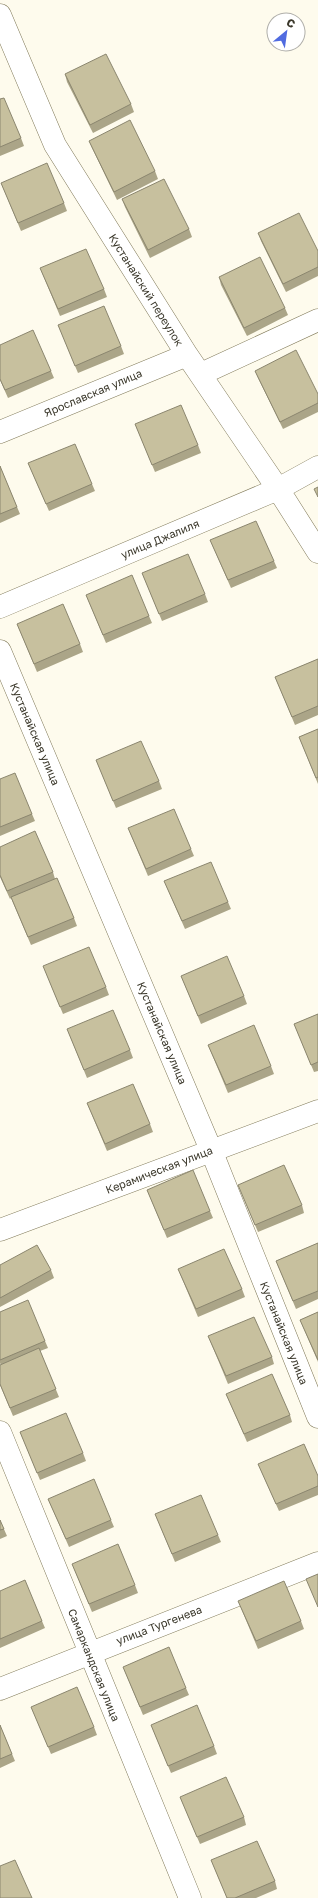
<svg xmlns="http://www.w3.org/2000/svg" width="318" height="1898" font-family="'Golos Text',sans-serif">
<style>
.lines{fill:none;stroke-linecap:round;stroke-linejoin:round}
.street-casing{stroke:#827b5b;stroke-width:23}
.secondary-casing{stroke:#827b5b;stroke-width:23}
.street{stroke:#fff;stroke-width:22}
.secondary{stroke:#fff;stroke-width:22}
.wall{fill:#aba588}
.building{fill:#c7c09e;stroke:#8b866f}
.labels{text-anchor:middle;stroke-width:3;stroke-linejoin:round;paint-order:stroke}
.street-label{font-size:11px;fill:#3a372a;stroke:#fff}
</style>
<rect width="100%" height="100%" fill="#fefbed"/>
<g class="lines">
<!-- street casing -->
<g class="street-casing">
<path id="street" d="M0,15l55,130 132,210 91,134 40,63
M201,374l117,-54
M0,432l187,-77
M0,607l278,-118 40,-22
M0,651l211,499 107,267
M0,1432l190,466
M0,1689l318,-126"/>
</g>
<!-- secondary casing -->
<g class="secondary-casing">
<path id="secondary" d="M0,1230l318,-119"/>
</g>
<!-- street -->
<use href="#street" class="street"/>
<!-- secondary -->
<use href="#secondary" class="secondary"/>
</g>
<!-- wall -->
<path class="wall" d="M65,74l66,30 3,8 -41,21 -26,-51z
M0,99l21,39 3,8 -24,10z
M89,141l66,30 3,8 -41,21 -25,-52z
M1,183l63,20 3,8 -46,20z
M122,199l67,30 3,8 -42,21 -25,-51z
M258,233l60,18v25l-32,16 -25,-51z
M40,268l64,21 3,8 -47,19z
M219,277l66,31 3,7 -41,21 -26,-51z
M58,325l63,21 3,8 -46,19z
M0,345l51,26 3,7 -46,20 -8,-18z
M255,371l63,23v18l-35,17 -25,-51z
M135,424l63,21 3,8 -46,19z
M28,463l64,21 3,7 -46,20z
M0,466l20,48 -20,9z
M210,540l64,21 3,7 -46,20z
M142,573l63,21 3,8 -46,19z
M86,595l63,21 3,7 -46,20z
M17,624l63,20 3,8 -46,20z
M318,659v56l-23,10 -20,-48z
M318,729v55l-19,-47z
M96,760l63,21 3,8 -46,19z
M0,779l32,35 3,7 -35,15z
M128,828l63,21 3,7 -46,20z
M0,847l53,25 2,7 19,39 3,8 -46,19 -20,-47 -1,1 -10,-22z
M164,881l64,21 3,7 -46,20z
M43,966l63,21 3,8 -46,19z
M181,976l63,20 3,8 -46,20z
M318,1014v57l-4,1 -20,-48z
M67,1029l63,21 3,8 -46,20z
M208,1045l63,21 3,8 -46,19z
M87,1103l63,21 3,8 -46,19z
M238,1185l64,20 2,8 -46,19z
M147,1190l63,21 3,7 -46,20z
M318,1243v56l-22,10 -20,-48z
M0,1265l51,5 3,8 -54,29z
M178,1269l64,20 3,8 -47,20z
M0,1312l45,29 3,7 -8,3 19,46 -46,19 -13,-31v-20h1l-1,-2z
M318,1312v50l-18,-42z
M208,1336l64,21 2,7 -46,20z
M226,1394l64,21 2,7 -45,20z
M20,1432l63,21 3,8 -46,19z
M258,1464l60,12v19l-39,16z
M48,1499l63,21 3,7 -45,20z
M155,1514l63,21 3,7 -46,20z
M0,1520l7,16 -7,3z
M72,1564l63,21 3,8 -46,19z
M0,1591l42,30 3,7 -45,20z
M238,1601l63,20 3,8 -46,20z
M123,1667l63,21 3,7 -46,20z
M31,1707l63,20 3,8 -46,19z
M0,1725l15,36 -15,7z
M151,1725l63,21 3,8 -46,19z
M180,1797l64,20 2,8 -46,19z
M211,1860l64,21 2,8 -21,9h-29z"/>
<!-- building -->
<path class="building" d="M106,54l25,50 -41,21 -25,-51z
M4,98l17,40 -21,9v-48z
M130,120l25,51 -41,21 -25,-51z
M47,163l17,40 -46,20 -17,-40z
M164,179l25,50 -41,21 -26,-51z
M299,213l19,38v16l-35,17 -25,-51z
M86,249l18,40 -46,20 -18,-41z
M260,257l25,51 -41,20 -25,-51z
M104,306l17,40 -46,20 -17,-41z
M33,330l18,41 -46,19 -5,-11v-34z
M296,350l22,44v9l-38,19 -25,-51z
M181,405l17,40 -46,20 -17,-41z
M75,444l17,40 -46,20 -18,-41z
M0,466l17,41 -17,7z
M318,487v10l-4,-8z
M256,521l18,40 -46,19 -18,-40z
M188,554l17,40 -46,20 -17,-41z
M132,575l17,41 -46,19 -17,-40z
M63,604l17,40 -46,20 -17,-40z
M318,659v47l-26,11 -17,-40z
M318,729v48l-2,1 -17,-41z
M141,741l18,40 -46,20 -17,-41z
M15,773l17,41 -32,13v-48z
M174,809l17,40 -45,20 -18,-41z
M35,831l18,41 -46,19 -7,-16v-28z
M211,862l17,40 -46,19 -18,-40z
M57,878l17,40 -46,19 -17,-40z
M89,947l17,40 -46,20 -17,-41z
M227,956l17,40 -46,20 -17,-40z
M113,1010l17,40 -46,20 -17,-41z
M318,1014v48l-7,3 -17,-41z
M254,1025l17,41 -45,19 -18,-40z
M133,1084l17,40 -45,20 -18,-41z
M284,1165l18,40 -47,20 -17,-40z
M193,1170l17,41 -46,19 -17,-40z
M318,1243v48l-25,10 -17,-40z
M37,1245l14,25 -51,28v-33z
M224,1249l18,40 -46,20 -18,-40z
M28,1300l17,41 -45,19v-48z
M318,1312v48l-18,-40z
M254,1317l18,40 -46,19 -18,-40z
M39,1348l17,41 -46,19 -10,-24v-19z
M272,1374l18,41 -46,19 -18,-40z
M66,1413l17,40 -46,20 -17,-41z
M304,1444l14,32v10l-42,18 -18,-40z
M94,1479l17,41 -45,19 -18,-40z
M201,1495l17,40 -46,19 -17,-40z
M0,1520l4,9 -4,1z
M118,1544l17,41 -46,19 -17,-40z
M318,1574v33l-12,-28z
M25,1580l17,41 -42,18v-48z
M284,1581l17,40 -45,20 -18,-40z
M169,1647l17,41 -46,19 -17,-40z
M77,1687l17,40 -46,20 -17,-40z
M197,1705l17,41 -46,20 -17,-41z
M0,1725l12,29 -12,5z
M226,1777l18,40 -47,20 -17,-40z
M257,1841l18,40 -40,17h-8l-16,-38z
M15,1860l17,38h-32v-32z"/>
<g class="labels">
<!-- street labels -->
<g class="street-label">
<text transform="translate(146 290) rotate(58)" y="4">Кустанайский переулок</text>
<text transform="translate(93 393) rotate(-23)" y="4">Ярославская улица</text>
<text transform="translate(160 539) rotate(-23)" y="4">улица Джалиля</text>
<text transform="translate(35 734) rotate(67)" y="4">Кустанайская улица</text>
<text transform="translate(162 1033) rotate(67)" y="4">Кустанайская улица</text>
<text transform="translate(159 1170) rotate(-21)" y="4">Керамическая улица</text>
<text transform="translate(284 1333) rotate(68)" y="4">Кустанайская улица</text>
<text transform="translate(159 1625) rotate(-21)" y="4">улица Тургенева</text>
<text transform="translate(94 1665) rotate(68)" y="4">Самаркандская улица</text>
</g>
</g>
<!-- north arrow -->
<g transform="translate(286 32) rotate(29)"><circle r="19" fill="#ffffff" stroke="#b0afaa"/>
<path d="M0-3L7 15L0 10L-7 15Z" fill="#506be0"/>
<text y="-6" font-size="11" font-weight="bold" text-anchor="middle" fill="#3a372a">С</text>
</g>
</svg>
